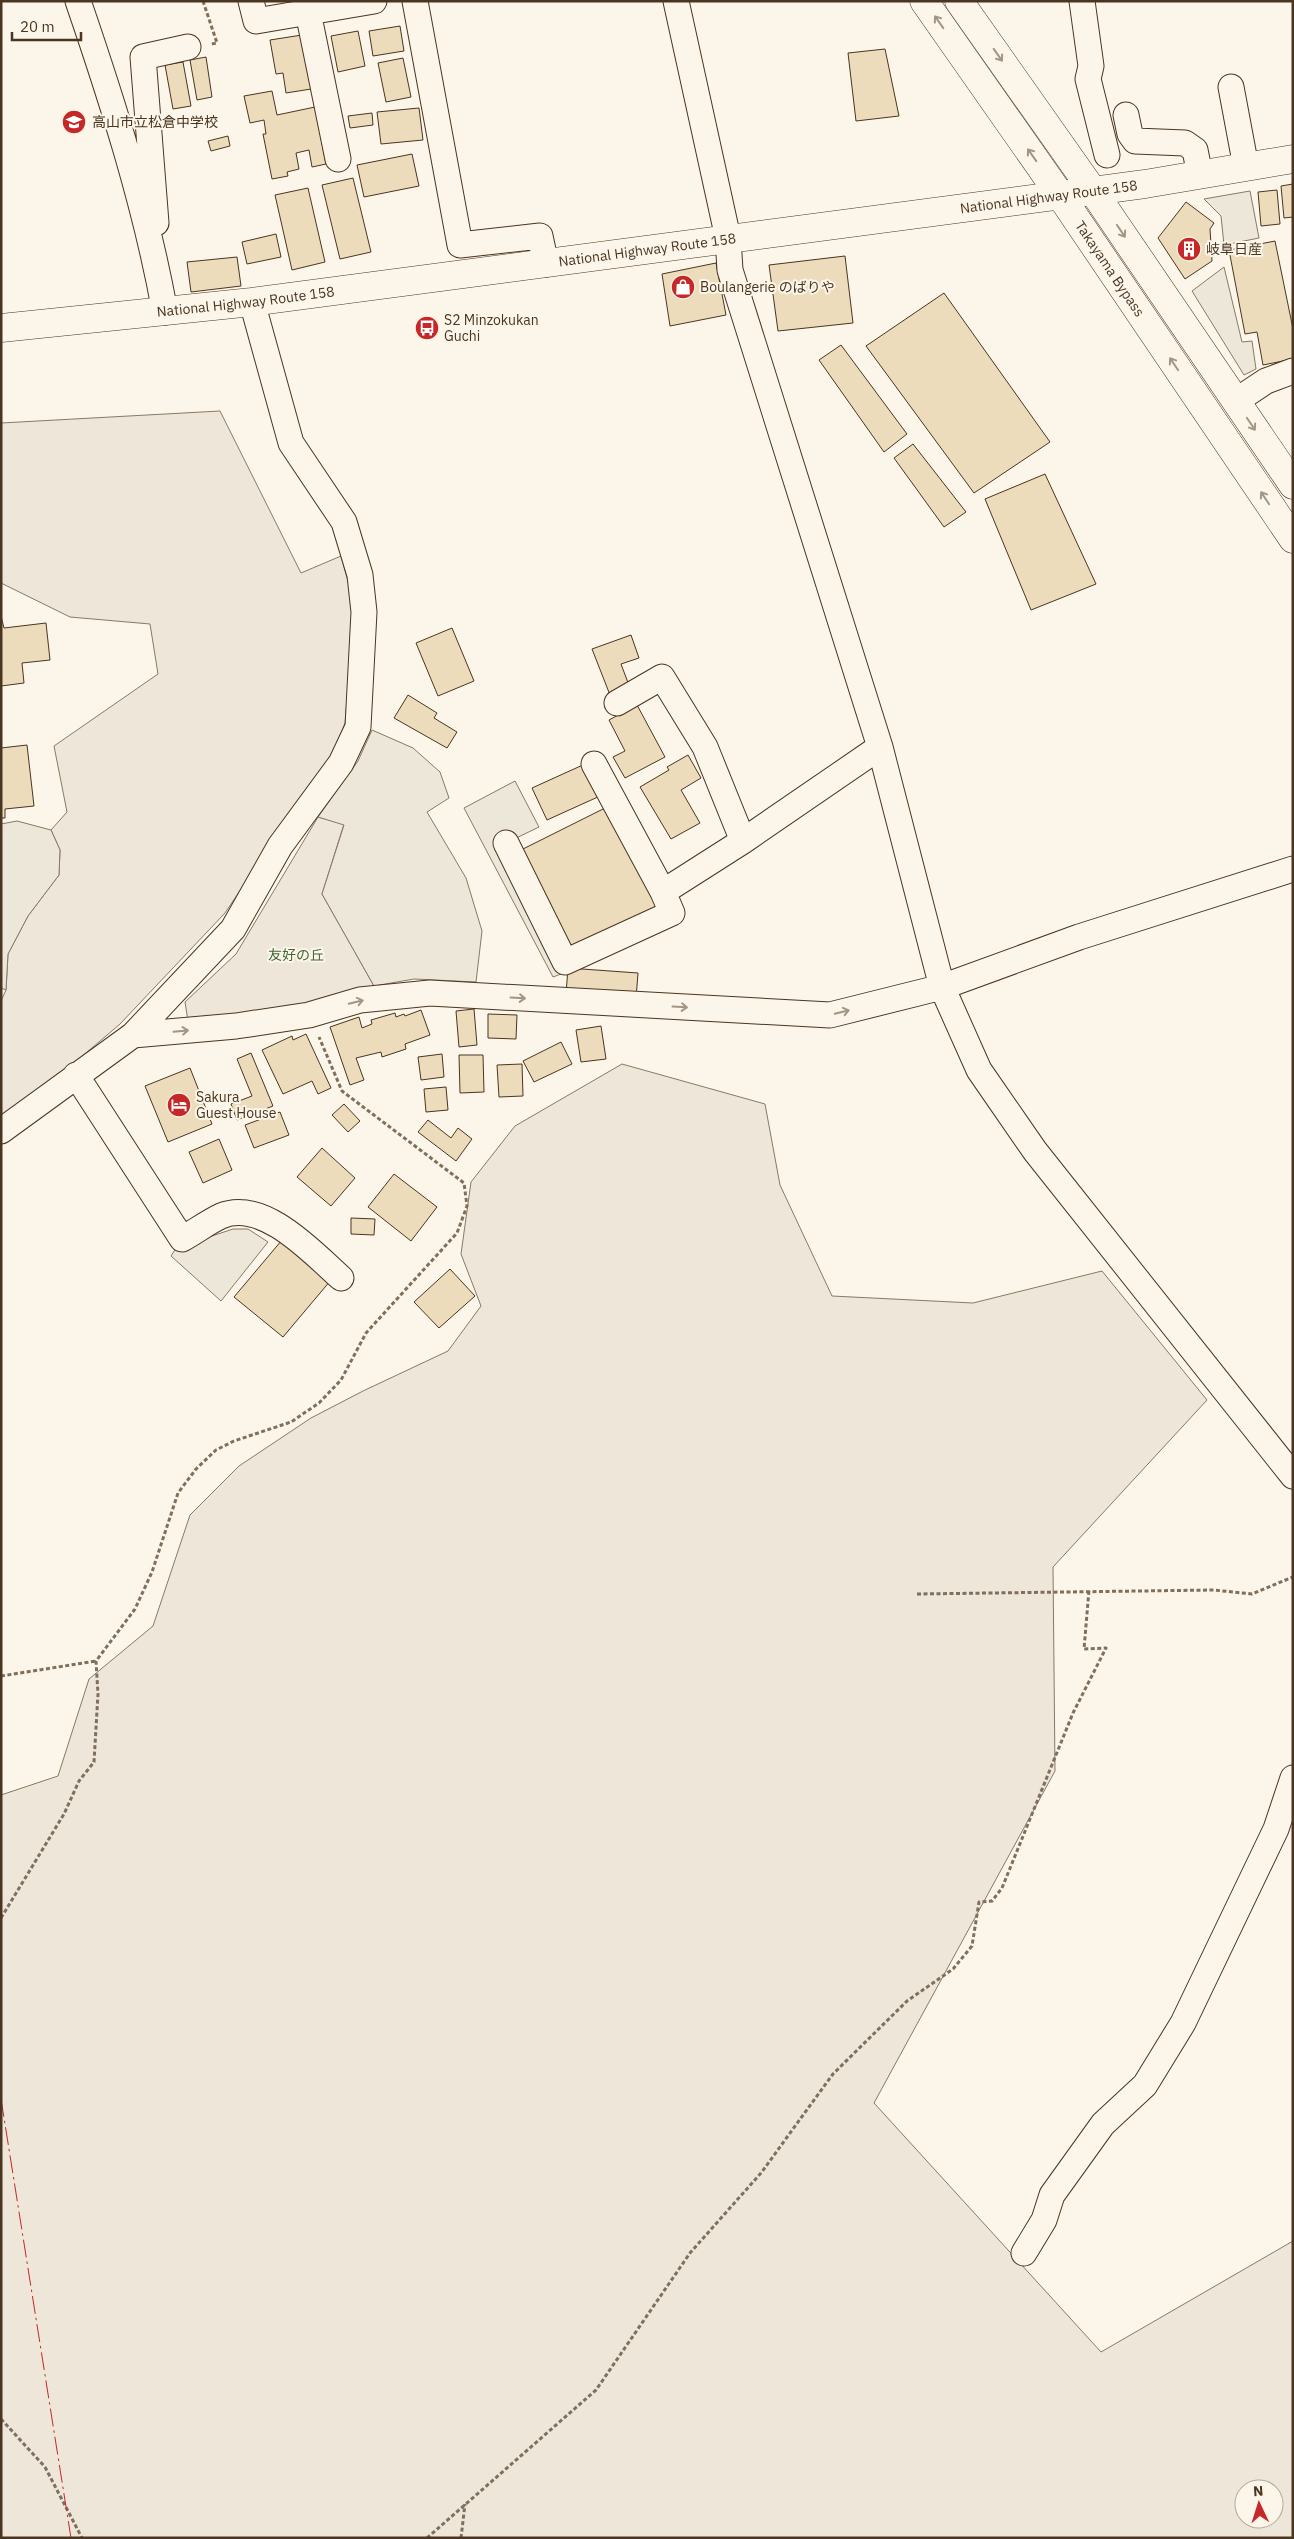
<svg xmlns="http://www.w3.org/2000/svg" width="1294" height="2539" font-family="'IBM Plex Sans','Noto Sans JP',sans-serif">
<style>
.green{fill:#ede6d9;stroke:#887966;fill-rule:evenodd}
.parking{fill:#ede7d9;stroke:#887966}
.building{fill:#ecdcbc;stroke:#4a3520}
.lines{fill:none;stroke-linecap:round;stroke-linejoin:round}
.minor-casing{stroke:#4a3520;stroke-width:27}
.highway-casing{stroke:#4a3520;stroke-width:29}
.path{stroke:#7f6f5c;stroke-width:3;stroke-dasharray:4 2.5;stroke-linecap:butt}
.minor{stroke:#fbf6e9;stroke-width:25}
.highway{stroke:#fbf6e9;stroke-width:28}
.power{stroke:#c62828;stroke-width:1;stroke-dasharray:18 4 2.5 4;stroke-linecap:butt}
.oneway{stroke:#a29684}
.labels{text-anchor:middle;stroke-width:4;stroke-linejoin:round;paint-order:stroke}
.poi-label{font-size:14px;fill:#4a3520;stroke:#fbf6e9;text-anchor:start}
.street-label{font-size:14px;fill:#4a3520;stroke:#fbf6e9}
.park-label{font-size:14px;fill:#436837;stroke:#fbf6e9}
</style>
<rect width="100%" height="100%" fill="#fbf6e9"/>
<!-- green -->
<path class="green" d="M220,411l81,162 40,-17 14,51 -10,116 -10,26 -110,164 -105,111 -115,98 -4,-6v-115l5,-11 2,-36 20,-38 31,-41 1,-25 -9,-20 16,-18 -13,-66 104,-72 -8,-50 -80,-7 -69,-34v-160z
M318,817l26,7 -22,70 52,92 -75,22 -111,13 -3,-19 51,-48z
M622,1064l143,40 15,81 52,111 141,7 129,-32 105,129 -154,167 2,204 -181,332 227,249 192,-111v297h-1292v-743l57,-19 31,-97 64,-53 37,-111 49,-49 72,-48 52,-27 85,-40 33,-45 -20,-52 10,-72 44,-56zM1244,2489h30v30h-30z"/>
<!-- parking -->
<path class="parking" d="M1250,191l9,47 -35,7 -3,-29 -17,-17z
M1224,267l18,75 10,-1 4,28 -12,6 -52,-84z
M372,730l41,18 27,24 9,26 -22,14 39,66 16,53 -6,51 -62,-3 -40,7 -52,-92 22,-69 -26,-8 40,-56z
M515,781l24,46 -33,16 59,119 -4,12 -8,3 -89,-169z
M17,821l34,9 9,20 -1,25 -31,41 -20,38 -2,36 -5,-2v-164z
M198,1229l14,7 21,-7h15l20,13 -47,59 -50,-45 11,-17z"/>
<!-- building -->
<path class="building" d="M400,26l4,25 -31,5 -4,-25z
M358,31l7,35 -27,6 -7,-36z
M302,35l9,54 -25,4 -3,-20 -7,1 -6,-34z
M885,49l14,67 -43,5 -8,-68z
M206,57l6,40 -15,3 -7,-40z
M403,58l8,39 -25,5 -8,-39z
M183,62l8,44 -18,3 -8,-44z
M272,91l5,24 38,-8 11,57 -14,3 -3,-17 -13,3 3,16 -12,3 1,4 -16,3 -9,-45h3l-2,-14 -14,3 -6,-27z
M419,108l4,32 -42,4 -4,-32z
M372,113l1,12 -23,3 -2,-12z
M228,136l2,10 -19,5 -3,-10z
M412,154l7,32 -55,11 -7,-32z
M353,178l18,74 -31,7 -18,-74z
M1293,184v33l-9,1 -3,-32z
M308,188l17,74 -33,8 -17,-75z
M1277,190l3,34 -19,2 -3,-34z
M1186,202l28,21 -4,6 2,32 -27,18 -27,-41z
M276,234l5,23 -34,7 -5,-22z
M1275,241l18,88v30l-30,6 -6,-33 -12,2 -16,-84z
M845,256l8,67 -75,8 -9,-66z
M237,257l4,29 -50,6 -4,-30z
M716,263l10,52 -56,11 -8,-52z
M944,293l106,149 -76,51 -108,-147z
M841,345l66,89 -23,18 -65,-92z
M913,444l53,68 -22,15 -50,-69z
M1045,474l51,110 -65,26 -46,-111z
M1,616l3,12 42,-5 4,37 -28,3 2,20 -23,3z
M452,628l22,53 -36,15 -22,-53z
M631,635l8,23 -18,6 9,24 -20,7 -18,-46z
M408,695l29,18 -3,5 23,14 -10,16 -53,-30z
M637,705l28,52 -40,21 -12,-21 12,-6 -16,-31z
M27,745l7,61 -29,3v9h-4v-70z
M688,755l13,23 -20,12 19,33 -29,16 -31,-52 29,-17 -2,-3z
M585,764l15,32 -53,24 -15,-32z
M607,807l51,101 -90,45 -51,-101z
M568,968l70,5 -2,26 -70,-5z
M474,1009l3,36 -18,2 -3,-36z
M421,1010l9,25 -25,9 1,5 -24,8 -1,-5 -25,6 8,22 -14,5 -20,-58 29,-10 3,11 10,-4 -1,-4 24,-7 1,4 8,-3 1,2z
M488,1014l29,1 -1,24 -28,-1z
M601,1026l5,33 -25,3 -5,-32z
M306,1034l25,54 -13,6 -6,-13 -29,13 -21,-44 30,-14 1,4z
M561,1042l11,22 -38,18 -11,-21z
M251,1053l22,53 -36,14 -6,-16 21,-8 -15,-37z
M442,1054l2,23 -23,3 -3,-23z
M459,1055h24l1,37 -24,1z
M522,1064l1,32 -24,1 -2,-32z
M190,1068l22,56 -44,18 -23,-56z
M446,1087l2,23 -22,2 -2,-23z
M344,1104l16,17 -12,11 -16,-17z
M280,1112l9,23 -35,13 -9,-23z
M428,1120l23,18 7,-10 14,11 -16,22 -38,-29z
M219,1139l13,31 -29,13 -14,-31z
M322,1148l33,30 -24,28 -34,-29z
M394,1174l43,33 -26,34 -43,-34z
M351,1218l24,1 -1,16 -23,-1z
M282,1240l49,40 -48,57 -49,-40z
M450,1269l25,27 -36,32 -25,-26z"/>
<g class="lines">
<!-- minor casing -->
<g class="minor-casing">
<path id="minor" d="M78,1c35,102 68,206 87,311
M251,1l5,20 118,-20
M415,1l45,244 80,-9 6,28
M676,1l52,237 2,32 150,477 62,240 37,83 56,81 258,325
M1082,1l9,65 -3,13 19,76
M308,12l30,147
M1231,87l15,80
M1126,115l4,19 5,7 50,2 10,7 5,25
M156,223l-13,-166 45,-10
M1236,401l30,-20 27,-10
M617,703l45,-26 43,70 38,94
M594,764l69,128 80,-51 137,-94
M506,843l59,119 107,-49 -9,-21
M133,1035l103,-9 73,-11 51,-15 70,-7 400,22 112,-28 137,-50 214,-68
M76,1075l106,164c13,-7 26,-17 39,-23 42,-18 92,37 120,62
M1,1131l132,-96 100,-106 47,-83 61,-83 17,-36 6,-115 -4,-37 -16,-53 -53,-79 -39,-141
M1024,2253l20,-33 8,-25 51,-71 42,-39 38,-62 93,-194 17,-51"/>
</g>
<!-- highway casing -->
<g class="highway-casing">
<g id="highway">
<path id="s1" d="M924,1l136,194 233,344"/>
<path d="M959,1l134,190 200,294"/>
<path id="s2" d="M1,328l251,-26 893,-118 148,-25"/>
</g>
</g>
<!-- path -->
<path class="path" d="M203,1l14,42 -6,1
M917,1594l297,-4 38,4 41,-17
M1,1676l95,-15
M1,1918l63,-104 15,-33 15,-19 4,-68 -2,-33 39,-52 17,-37 26,-79 18,-24 20,-19 18,-9 57,-19 28,-19 22,-23 25,-47 91,-100 10,-27 -3,-23 -122,-92 -23,-54
M1,2419l44,48 37,71
M427,2538l169,-148 94,-137 71,-80 72,-99 74,-73 46,-32 19,-23 7,-44 13,-1 10,-13 71,-175 33,-65 -22,1 5,-59
M461,2538l4,-34"/>
<!-- minor -->
<use href="#minor" class="minor"/>
<!-- highway -->
<use href="#highway" class="highway"/>
<!-- power -->
<path class="power" d="M1,2099l70,439"/>
</g>
<!-- one-way arrows -->
<defs><path id="oneway-shaft" d="M-6 0H5M1.5-3L5.5 0L1.5 3" fill="none" stroke-width="1.6" stroke-linecap="round" stroke-linejoin="round" transform="scale(1.25)"/></defs>
<g class="oneway">
<use href="#oneway-shaft" transform="translate(939 22) rotate(-125)"/>
<use href="#oneway-shaft" transform="translate(998 55) rotate(55)"/>
<use href="#oneway-shaft" transform="translate(1032 155) rotate(-125)"/>
<use href="#oneway-shaft" transform="translate(1121 231) rotate(56)"/>
<use href="#oneway-shaft" transform="translate(1174 364) rotate(-124)"/>
<use href="#oneway-shaft" transform="translate(1251 424) rotate(56)"/>
<use href="#oneway-shaft" transform="translate(1265 498) rotate(-124)"/>
<use href="#oneway-shaft" transform="translate(518 998) rotate(3)"/>
<use href="#oneway-shaft" transform="translate(356 1002) rotate(-14)"/>
<use href="#oneway-shaft" transform="translate(680 1007) rotate(3)"/>
<use href="#oneway-shaft" transform="translate(842 1012) rotate(-14)"/>
<use href="#oneway-shaft" transform="translate(181 1031) rotate(-5)"/>
</g>
<!-- icons -->
<defs>
<g id="school-disc" transform="scale(1.25)"><circle r="9.5" fill="#c62828" stroke="#fbf6e9"/><path d="M0-5L7-2L0 1L-7-2ZM-4 1L0 2.5L4 1V4Q0 6-4 4Z" fill="#fff"/></g>
<g id="building-disc" transform="scale(1.25)"><circle r="9.5" fill="#c62828" stroke="#fbf6e9"/><path d="M-4-6H4V6H1V3H-1V6H-4ZM-2.5-4.3h1.7v1.8h-1.7ZM.8-4.3h1.7v1.8H.8ZM-2.5-1h1.7V.8h-1.7ZM.8-1h1.7V.8H.8Z" fill="#fff"/></g>
<g id="shop-disc" transform="scale(1.25)"><circle r="9.5" fill="#c62828" stroke="#fbf6e9"/><path d="M-5-2.5h2.3a2.7 3.5 0 0 1 5.4 0H5L5.5 6h-11ZM-1.5-2.5h3a1.5 2.3 0 0 0-3 0Z" fill="#fff"/></g>
<g id="bus-disc" transform="scale(1.25)"><circle r="9.5" fill="#c62828" stroke="#fbf6e9"/><path d="M-5-6H5V4H4V6H2V4H-2V6H-4V4H-5ZM-3.5-4V0h7V-4ZM-3.5 1.2v1.5H-2V1.2ZM2 1.2v1.5H3.5V1.2Z" fill="#fff"/></g>
<g id="hotel-disc" transform="scale(1.25)"><circle r="9.5" fill="#c62828" stroke="#fbf6e9"/><path d="M-6-4.5h1.5V1H6V5H4.5V3h-9V5H-6ZM-4 0a1.8 1.8 0 1 1 3.6 0ZM.5 0V-2.5h3Q6-2.5 6 0Z" fill="#fff"/></g>
</defs>
<g fill-rule="evenodd">
<use href="#school-disc" x="74" y="122"/>
<use href="#building-disc" x="1189" y="249"/>
<use href="#shop-disc" x="683" y="287"/>
<use href="#bus-disc" x="427" y="328"/>
<use href="#hotel-disc" x="179" y="1105"/>
</g>
<g class="labels">
<!-- poi labels -->
<g class="poi-label">
<text x="92" y="127">高山市立松倉中学校</text>
<text x="1206" y="254">岐阜日産</text>
<text x="700" y="292">Boulangerie のばりや</text>
<text x="444" y="325">S2 Minzokukan<tspan x="444" dy="16">Guchi</tspan></text>
<text x="196" y="1102">Sakura<tspan x="196" dy="16">Guest House</tspan></text>
</g>
<!-- street labels -->
<g class="street-label">
<text dy="5" stroke="none"><textPath href="#s2" startOffset="1056">National Highway Route 158</textPath></text>
<text dy="5" stroke="none"><textPath href="#s2" startOffset="651">National Highway Route 158</textPath></text>
<text dy="5" stroke="none"><textPath href="#s1" startOffset="326">Takayama Bypass</textPath></text>
<text dy="5" stroke="none"><textPath href="#s2" startOffset="246">National Highway Route 158</textPath></text>
</g>
<!-- park labels -->
<g class="park-label">
<text x="296" y="960">友好の丘</text>
</g>
</g>
<!-- border -->
<rect width="1294" height="2539" fill="none" stroke="#4a3520" stroke-width="5"/>
<!-- north arrow -->
<g transform="translate(1259 2504) rotate(356)"><circle r="24" fill="#fbf6e9" stroke="#b4a999"/>
<path d="M0-4L9 19L0 12L-9 19Z" fill="#c62828"/>
<text y="-8" font-size="14" font-weight="bold" text-anchor="middle" fill="#4a3520">N</text>
</g>
<!-- scale -->
<path d="M12 32v8h69v-8" fill="none" stroke="#4a3520" stroke-width="2.5"/>
<text x="20" y="32" font-size="15" fill="#4a3520" stroke="#fbf6e9" stroke-width="4" paint-order="stroke">20 m</text>
</svg>
